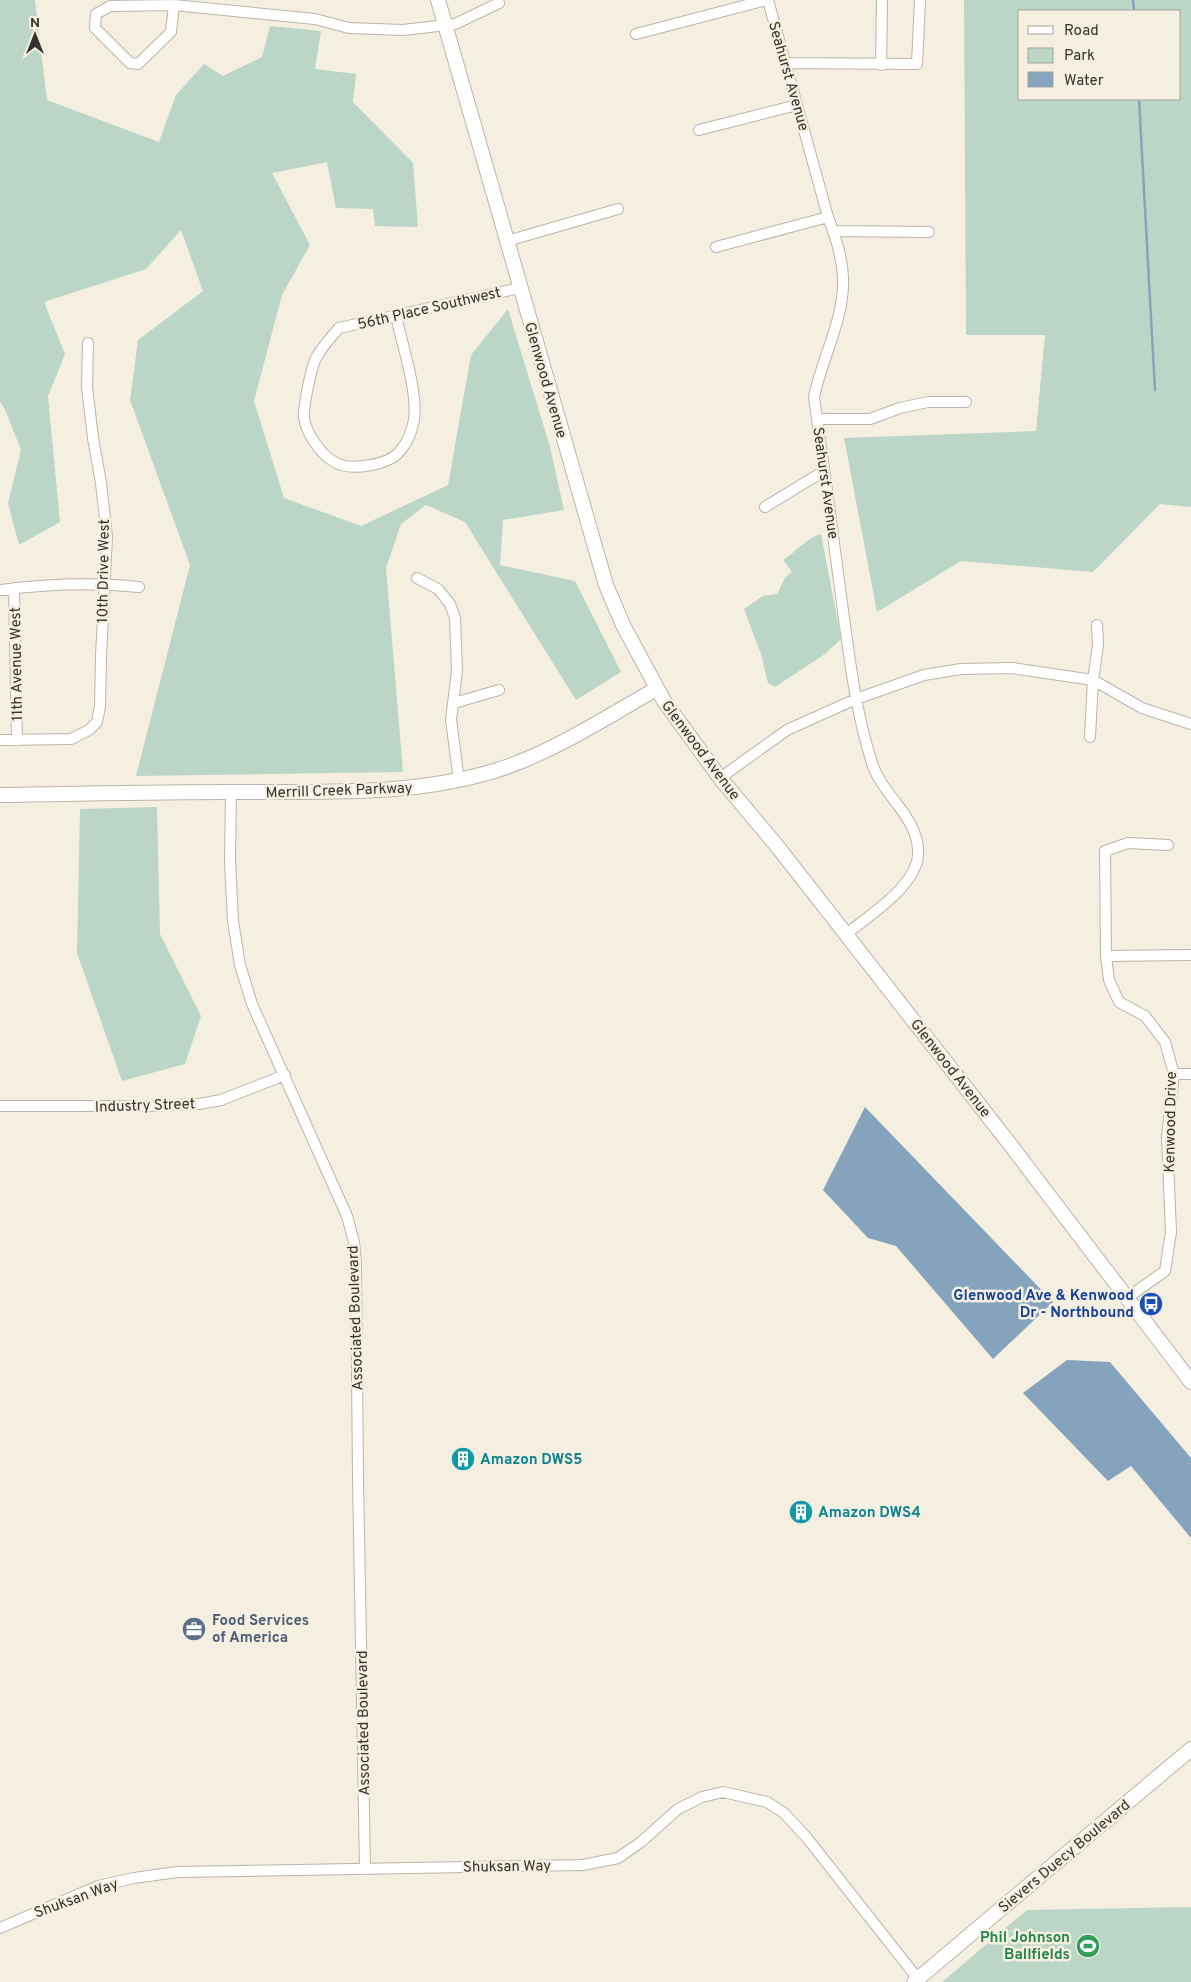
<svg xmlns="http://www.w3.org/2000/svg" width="1191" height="1982" font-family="Overpass,sans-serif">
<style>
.green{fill:#bbd6c6;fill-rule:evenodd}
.water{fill:#85a3bc}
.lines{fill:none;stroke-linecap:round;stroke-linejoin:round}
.stream{stroke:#85a3bc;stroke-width:2.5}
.street-casing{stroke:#bbb5a7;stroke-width:12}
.secondary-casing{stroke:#bbb5a7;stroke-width:16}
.street{stroke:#fff;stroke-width:10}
.secondary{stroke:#fff;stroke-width:14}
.labels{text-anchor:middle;stroke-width:5;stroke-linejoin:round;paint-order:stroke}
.street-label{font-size:15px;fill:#34322c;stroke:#f5efe1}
.transit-label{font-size:15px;font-weight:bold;fill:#164399;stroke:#f5efe1;text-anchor:end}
.culture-label{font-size:15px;font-weight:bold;fill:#0d838f;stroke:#f5efe1;text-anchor:start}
.service-label{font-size:15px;font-weight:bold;fill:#4e5e75;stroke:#f5efe1;text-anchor:start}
.leisure-label{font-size:15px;font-weight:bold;fill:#27864d;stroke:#f5efe1;text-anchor:end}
</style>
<rect width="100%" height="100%" fill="#f5efe1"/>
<!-- green -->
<path class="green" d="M0,0h35l12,100 112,42 17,-47 28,-31 19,12 39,-19 8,-31 51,5 -6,38 41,5 -3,28 60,61 5,64 -43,-1 -2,-17 -37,-1 -9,-46 -55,11 38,72 -28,50 -28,106 30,97 77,28 87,-41 23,-130 37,-46 42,138 14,63 -61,10 -3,45 75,16 46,91 -45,28 -111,-178 -39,-17 -25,19 -15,44 17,204 -267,4 54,-211 -60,-165 8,-60 65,-49 -22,-61 -35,39 -102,33 21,52 -17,42 12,126 -41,23 -11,-42 13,-53 -15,-38 -6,-11z
M964,0h227v507l-31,-3 -67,68 -132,-11 -84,51 -33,-174 192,-7 9,-96h-79zM1020,11h160v88h-160z
M821,534l20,105 -16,15 -50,33 -7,-4 -7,-29 -17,-45 19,-13 14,-2 8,-16 7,-6 -9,-12c13,-8 23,-22 38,-26z
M157,807l3,127 41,82 -16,48 -63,17 -45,-128 3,-144z
M1191,1907v75h-249l85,-72z"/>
<!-- water -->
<path class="water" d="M865,1107l188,195 -60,57 -97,-113 -28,-8 -45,-48z
M1067,1360l43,2 81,96v80l-60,-72 -23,15 -85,-88z"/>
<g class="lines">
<!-- stream -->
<path class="stream" d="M1133,0l1,11
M1139,99l16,291"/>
<!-- street casing -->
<g class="street-casing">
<path id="street" d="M768,0l60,217c7,19 14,39 15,60 2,41 -21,81 -29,120 10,71 20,143 29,214 7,51 13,102 29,152 10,33 48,54 46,92 -2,31 -49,61 -72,79
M174,5l-3,27 -33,32 -8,-1 -35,-35 1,-14 14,-8 64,-1 141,14 34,9 54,2 52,-6 44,-21
M636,34l130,-34
M786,63l131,1 3,-64
M881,65l1,-65
M699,130l98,-25
M833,231l96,1
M507,241l111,-32
M716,247l112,-30
M396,316c6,28 22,76 18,104 -2,11 -7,23 -14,31 -11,14 -48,20 -64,12 -15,-8 -29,-28 -32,-45 -1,-11 7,-50 12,-60 6,-11 14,-20 23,-30l181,-40
M817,419h53l30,-11 28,-6h38
M765,507l59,-36
M417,578l21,11 12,15 5,14 2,53 -6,49 8,61
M14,588l3,152
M0,590c46,-6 92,-8 139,-3
M454,703l45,-13
M1090,737l3,-57 5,-35 -1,-20
M0,740l71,-1 18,-9 8,-8 3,-16 1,-50 6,-119 -6,-54 -8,-45 -6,-51 1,-44
M720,778l67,-48 69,-31 68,-24 37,-6 51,-1 81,12 49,28 49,16
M231,792l-1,69 3,60 7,44 12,39 95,212 7,26 2,21 2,214 7,392
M1106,956l85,-1
M1174,1074h17
M0,1106h148l51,-2 22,-4 64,-25
M1127,1298l38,-27 6,-39 -4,-95 7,-63 -9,-32 -20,-26 -26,-14 -10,-22 -3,-24 -1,-105 23,-8 40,2
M0,1928l98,-42 36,-8 43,-6 406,-7 35,-7 23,-16 37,-33 24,-12 21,-5 44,10 17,11 23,25 111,141"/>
</g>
<!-- secondary casing -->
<g class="secondary-casing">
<path id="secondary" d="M438,0l168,585 17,40 41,76 56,77 57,68 232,297 182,239
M0,795c77,-1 154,-3 231,-3 89,-1 177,5 263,-21 54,-16 113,-54 162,-82
M914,1982l277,-233"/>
</g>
<!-- street -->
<use href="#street" class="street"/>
<!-- secondary -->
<use href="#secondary" class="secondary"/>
</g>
<!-- icons -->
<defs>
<g id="bus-disc" transform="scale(1.25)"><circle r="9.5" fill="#1a4fb4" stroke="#f5efe1"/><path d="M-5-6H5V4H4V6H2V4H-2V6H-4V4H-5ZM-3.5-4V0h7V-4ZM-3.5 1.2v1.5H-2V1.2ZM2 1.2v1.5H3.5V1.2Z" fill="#fff"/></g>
<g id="building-disc" transform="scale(1.25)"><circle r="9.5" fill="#0f9aa8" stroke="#f5efe1"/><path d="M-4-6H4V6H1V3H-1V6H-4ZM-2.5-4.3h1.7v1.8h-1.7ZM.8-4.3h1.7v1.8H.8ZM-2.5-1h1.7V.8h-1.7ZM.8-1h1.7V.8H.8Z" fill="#fff"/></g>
<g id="office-disc" transform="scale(1.25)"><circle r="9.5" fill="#5c6f8a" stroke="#f5efe1"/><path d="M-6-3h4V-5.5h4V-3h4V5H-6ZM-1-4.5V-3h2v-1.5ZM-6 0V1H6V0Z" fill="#fff"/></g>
<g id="stadium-disc" transform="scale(1.25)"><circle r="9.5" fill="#2e9e5b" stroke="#f5efe1"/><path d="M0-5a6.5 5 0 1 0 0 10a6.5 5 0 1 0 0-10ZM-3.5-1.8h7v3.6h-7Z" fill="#fff"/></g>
</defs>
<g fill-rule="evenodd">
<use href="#bus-disc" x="1151" y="1304"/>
<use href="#building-disc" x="463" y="1459"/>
<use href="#building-disc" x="801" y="1512"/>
<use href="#office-disc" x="194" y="1629"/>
<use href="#stadium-disc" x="1088" y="1946"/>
</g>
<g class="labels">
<!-- street labels -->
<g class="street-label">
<text transform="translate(789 76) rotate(74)" y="5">Seahurst Avenue</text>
<text transform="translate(429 308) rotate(-13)" y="5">56th Place Southwest</text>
<text transform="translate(546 380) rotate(74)" y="5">Glenwood Avenue</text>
<text transform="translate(826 483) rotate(82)" y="5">Seahurst Avenue</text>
<text transform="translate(103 571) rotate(-89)" y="5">10th Drive West</text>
<text transform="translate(16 664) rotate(-91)" y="5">11th Avenue West</text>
<text transform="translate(701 750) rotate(53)" y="5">Glenwood Avenue</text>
<text transform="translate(339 790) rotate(-2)" y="5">Merrill Creek Parkway</text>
<text transform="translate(951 1068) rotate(52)" y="5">Glenwood Avenue</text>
<text transform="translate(145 1105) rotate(-2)" y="5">Industry Street</text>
<text transform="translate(1170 1122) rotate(-89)" y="5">Kenwood Drive</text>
<text transform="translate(355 1318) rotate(-92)" y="5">Associated Boulevard</text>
<text transform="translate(363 1723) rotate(-91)" y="5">Associated Boulevard</text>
<text transform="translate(1064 1856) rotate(-40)" y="5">Sievers Duecy Boulevard</text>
<text transform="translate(507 1866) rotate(-1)" y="5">Shuksan Way</text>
<text transform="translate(76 1898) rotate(-20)" y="5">Shuksan Way</text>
</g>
<!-- transit labels -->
<g class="transit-label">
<text x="1134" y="1300">Glenwood Ave &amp; Kenwood<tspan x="1134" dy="17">Dr - Northbound</tspan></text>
</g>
<!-- culture labels -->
<g class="culture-label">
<text x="480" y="1464">Amazon DWS5</text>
<text x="818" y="1517">Amazon DWS4</text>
</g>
<!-- service labels -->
<g class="service-label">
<text x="212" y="1625">Food Services<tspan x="212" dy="17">of America</tspan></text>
</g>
<!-- leisure labels -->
<g class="leisure-label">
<text x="1070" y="1942">Phil Johnson<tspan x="1070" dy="17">Ballfields</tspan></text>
</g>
</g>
<!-- legend -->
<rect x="1018" y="10" width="162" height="90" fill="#f5efe1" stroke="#a8a399"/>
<rect x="1028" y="26" width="25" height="8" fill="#ffffff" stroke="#a8a399"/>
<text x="1064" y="35" font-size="15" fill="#34322c">Road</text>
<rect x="1028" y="48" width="25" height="15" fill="#bbd6c6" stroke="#a8a399"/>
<text x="1064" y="60" font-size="15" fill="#34322c">Park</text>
<rect x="1028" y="72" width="25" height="15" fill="#85a3bc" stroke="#a8a399"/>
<text x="1064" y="85" font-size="15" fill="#34322c">Water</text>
<!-- north arrow -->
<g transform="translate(35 35)" stroke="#f5efe1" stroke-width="4" paint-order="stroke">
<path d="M0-4L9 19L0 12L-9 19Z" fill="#34322c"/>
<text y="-8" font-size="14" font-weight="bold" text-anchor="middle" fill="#34322c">N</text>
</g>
</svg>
